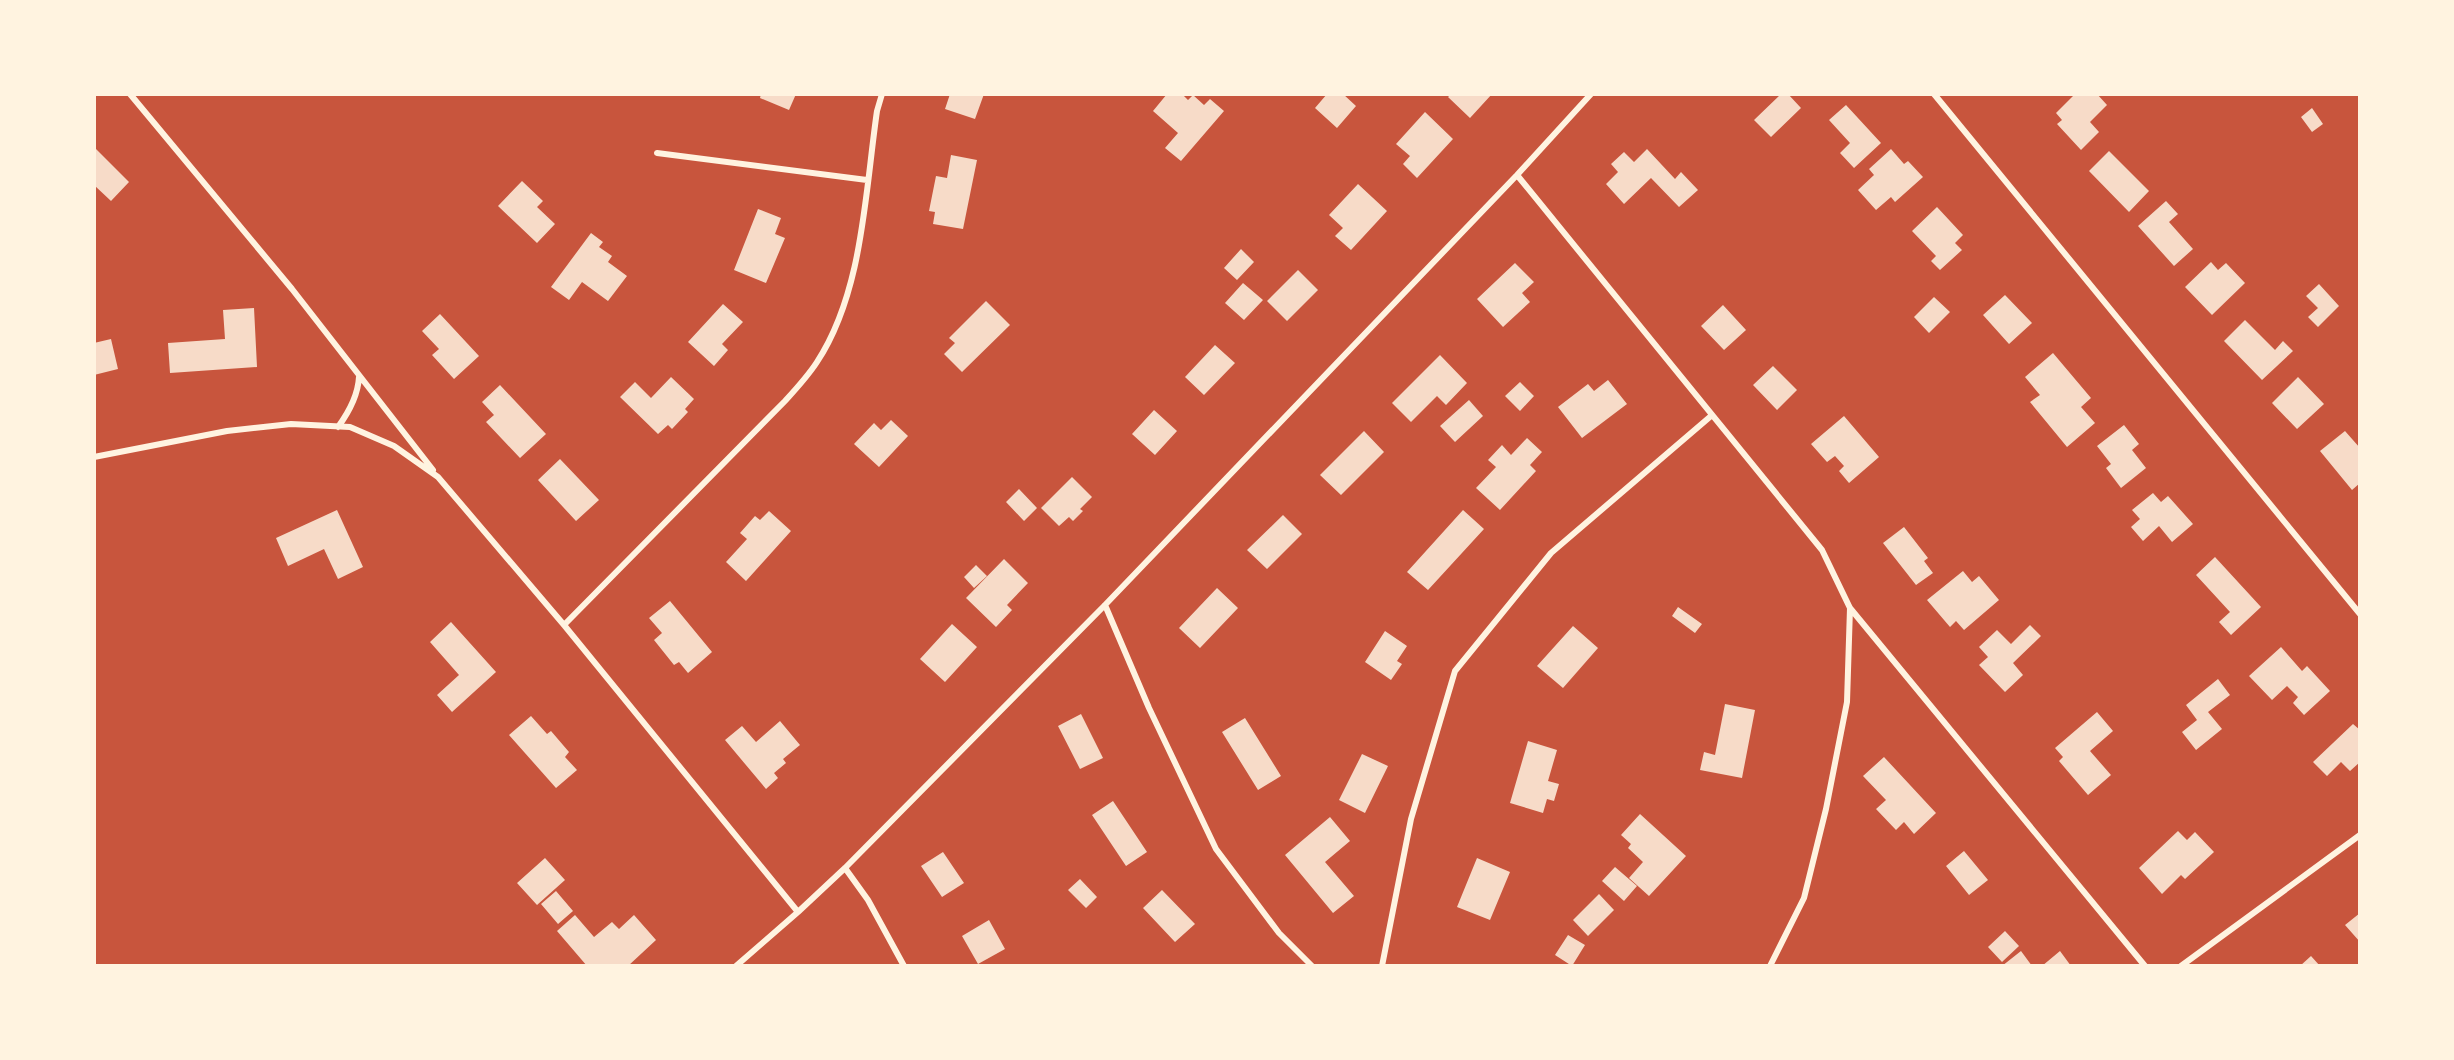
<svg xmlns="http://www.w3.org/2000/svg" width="2454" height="1060" font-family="'PT Serif',serif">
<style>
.building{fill:#f7dbc8}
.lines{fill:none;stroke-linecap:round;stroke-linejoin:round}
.minor{stroke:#fff3e0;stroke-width:6}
</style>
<rect width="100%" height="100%" fill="#c8553d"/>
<!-- building -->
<path class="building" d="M761,94h35l-7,16 -29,-12z
M950,94h34l-9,25 -30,-10z
M1167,94h15l6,6 5,-5 11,10 6,-6 14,12 -43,50 -16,-13 13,-15 -25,-22z
M1327,94h16l13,12 -19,22 -22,-20z
M1451,94h41l-22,24 -22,-21z
M1781,94h7l13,14 -30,29 -17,-17z
M2075,94h22l10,11 -17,17 9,10 -18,18 -24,-26 5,-4 -6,-7z
M1846,105l35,38 -27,25 -14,-15 10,-10 -21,-23z
M2312,108l11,16 -11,8 -11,-15z
M1425,112l28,27 -36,39 -14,-14 7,-8 -14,-12z
M94,147l35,35 -18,19 -17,-16z
M1647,149l28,30 6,-7 17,18 -19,17 -28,-29 -27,26 -18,-20 12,-12 -7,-8 13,-12 10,10z
M1891,149l13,15 4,-3 15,16 -28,25 -4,-5 -15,13 -18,-20 16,-15 -5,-6z
M2109,151l40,40 -20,21 -40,-41z
M951,155l26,5 -14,69 -30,-5 2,-12 -6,-1 7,-35 11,2z
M522,181l21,20 -6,6 18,17 -18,19 -39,-37z
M1358,184l29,27 -36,39 -16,-14 8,-8 -14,-13z
M2166,201l12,13 -9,8 24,27 -19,17 -36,-40z
M1937,207l26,28 -8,8 7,7 -22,20 -9,-9 5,-5 -24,-25z
M758,209l23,9 -6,16 10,4 -19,45 -32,-13z
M591,233l12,9 -4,5 13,9 -4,6 19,14 -19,25 -26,-19 -13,18 -18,-13z
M1241,249l13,13 -17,18 -13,-12z
M2211,262l7,8 8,-7 19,20 -33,32 -27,-28z
M1515,263l19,19 -12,11 8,9 -27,25 -26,-28z
M1298,270l20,20 -31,31 -20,-20z
M1243,283l20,17 -19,20 -19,-17z
M2319,284l20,22 -21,21 -10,-10 10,-9 -12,-12z
M2005,295l27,28 -23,21 -26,-29z
M1934,297l16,15 -21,21 -15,-16z
M986,301l24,24 -48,47 -18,-18 11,-11 -6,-5z
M723,304l20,18 -21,22 6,6 -14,16 -26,-24z
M1723,305l23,25 -22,20 -23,-24z
M254,308l3,59 -87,6 -2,-30 57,-4 -2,-29z
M440,314l39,42 -25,23 -22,-24 7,-6 -17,-18z
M2245,320l30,30 8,-9 10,10 -31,29 -38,-39z
M111,339l7,30 -24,6v-32z
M1215,345l20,18 -31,32 -19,-18z
M2053,353l38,45 -10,9 14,16 -28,24 -37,-45 10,-7 -15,-18z
M1440,355l27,28 -21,22 -9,-9 -26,26 -19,-19z
M1773,366l24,24 -20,20 -24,-25z
M671,377l23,22 -9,10 3,3 -16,17 -4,-4 -10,9 -38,-37 15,-15 16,16z
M2298,377l26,27 -27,25 -25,-26z
M1608,380l19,24 -45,34 -24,-31 30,-23 6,7z
M1520,382l14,14 -14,15 -15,-15z
M500,385l46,49 -26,24 -34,-36 8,-7 -12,-13z
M1469,400l14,16 -28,26 -15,-16z
M1154,410l23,21 -22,24 -23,-21z
M1844,416l35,41 -30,26 -10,-12 5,-5 -9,-10 -8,6 -16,-18z
M891,420l17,16 -29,31 -25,-23 20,-21 7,7z
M2124,425l15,19 -7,6 14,18 -25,20 -15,-20 5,-4 -14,-18z
M1364,431l20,21 -43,43 -21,-20z
M2345,431l15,17v35l-8,7 -32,-39z
M1527,438l15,14 -12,13 6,6 -36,39 -24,-22 20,-21 -8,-7 14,-15 9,10z
M560,459l39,41 -23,21 -38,-41z
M1072,477l20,20 -12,12 3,2 -10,10 -4,-4 -10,9 -18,-18z
M1019,489l18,19 -13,13 -18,-19z
M2153,493l8,9 7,-6 25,28 -21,18 -13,-16 -16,15 -12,-14 9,-8 -8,-9z
M337,510l26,57 -25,12 -14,-30 -36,17 -12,-28z
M1463,510l21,19 -56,61 -21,-18z
M769,511l22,20 -45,50 -20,-19 21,-23 -7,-6 15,-17 5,4z
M1283,515l19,19 -35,35 -20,-19z
M1904,527l24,31 -4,3 9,12 -17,12 -33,-42z
M2215,557l46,50 -30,28 -12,-13 11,-10 -34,-37z
M1004,559l24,24 -21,22 5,5 -16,17 -30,-29z
M976,565l11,11 -13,12 -10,-11z
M1963,571l9,11 7,-6 20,24 -35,30 -8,-9 -6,6 -23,-27z
M1217,588l21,20 -38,40 -21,-20z
M670,601l42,51 -24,21 -9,-11 -5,3 -20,-25 8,-7 -13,-15z
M1678,607l24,17 -7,9 -23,-17z
M451,622l45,50 -44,40 -15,-17 22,-20 -29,-33z
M952,624l25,23 -32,35 -25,-23z
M2030,625l11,11 -28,27 10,12 -18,17 -26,-27 9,-8 -9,-10 18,-17 14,14z
M1573,626l25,22 -35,40 -26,-22z
M1385,631l22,15 -10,15 5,3 -11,16 -26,-18z
M2281,647l21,24 5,-5 23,25 -26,24 -11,-12 5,-6 -11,-11 -15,14 -23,-24z
M2218,679l12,16 -22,17 14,17 -26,21 -14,-18 15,-12 -11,-15z
M1725,704l30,6 -13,68 -42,-8 4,-18 11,3z
M2097,712l16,19 -23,20 21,24 -23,20 -29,-34 4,-4 -8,-9z
M1081,714l22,44 -23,11 -22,-43z
M531,716l16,18 4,-3 18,21 -4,5 12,13 -21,18 -47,-53z
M1245,718l36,58 -23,14 -36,-58z
M780,721l20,24 -17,14 3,4 -12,10 4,5 -12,11 -41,-49 17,-14 14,16z
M2353,724l7,6v32l-10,9 -9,-9 -14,14 -14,-14z
M1528,741l29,9 -9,31 11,3 -5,17 -7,-2 -4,14 -33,-10z
M1362,754l26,12 -23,47 -26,-13z
M1884,757l52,56 -22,21 -10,-12 -8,8 -20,-21 10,-9 -23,-24z
M1113,801l34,51 -21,14 -34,-51z
M1640,814l46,42 -37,40 -20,-18 14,-16 -15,-14 3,-4 -10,-9z
M1330,817l20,24 -25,21 29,34 -21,17 -48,-58z
M2178,831l9,9 8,-8 19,20 -29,27 -4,-4 -19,19 -23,-26z
M1964,851l24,29 -19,15 -23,-29z
M943,852l21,31 -22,14 -21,-31z
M545,858l20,22 -28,25 -20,-22z
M1477,858l33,14 -20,48 -33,-13z
M1615,867l22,19 -13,15 -22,-20z
M1080,879l17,18 -11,11 -18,-18z
M1162,890l33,34 -20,18 -32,-34z
M556,891l17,20 -15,13 -17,-20z
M1599,894l15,16 -26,26 -15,-16z
M2360,913v29l-15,-17z
M575,915l19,22 18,-15 7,7 15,-14 22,25 -28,26h-41l-30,-35z
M989,920l16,29 -27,15 -16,-28z
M2005,931l14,15 -17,16 -14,-15z
M1568,935l17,10 -13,21 -17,-11z
M2021,951l11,15h-30z
M2060,951l11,15h-29z
M2311,956l9,10h-20z"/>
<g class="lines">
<!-- minor -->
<path class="minor" d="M130,94l162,195 141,181
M1934,94l426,520
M657,153l210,27
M1517,175l305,375 28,58 295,358
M338,427c11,-15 20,-31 21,-50
M94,457l133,-26 64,-7 59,3 44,19 44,31 126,148 234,287
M1105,605l44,103 67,141 63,84 33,33
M564,625l221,-224c11,-12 23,-25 32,-39 46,-70 48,-169 60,-251l5,-17
M845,868l23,32 36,66
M736,966l62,-54 47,-44 260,-263 412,-430 74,-81
M1382,966l29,-147 44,-148 96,-118 160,-137
M1770,966l34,-68 22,-89 21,-107 3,-94
M2181,966l179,-131"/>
</g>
<!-- border -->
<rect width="2454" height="1060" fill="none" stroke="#fff3e0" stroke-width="192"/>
</svg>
